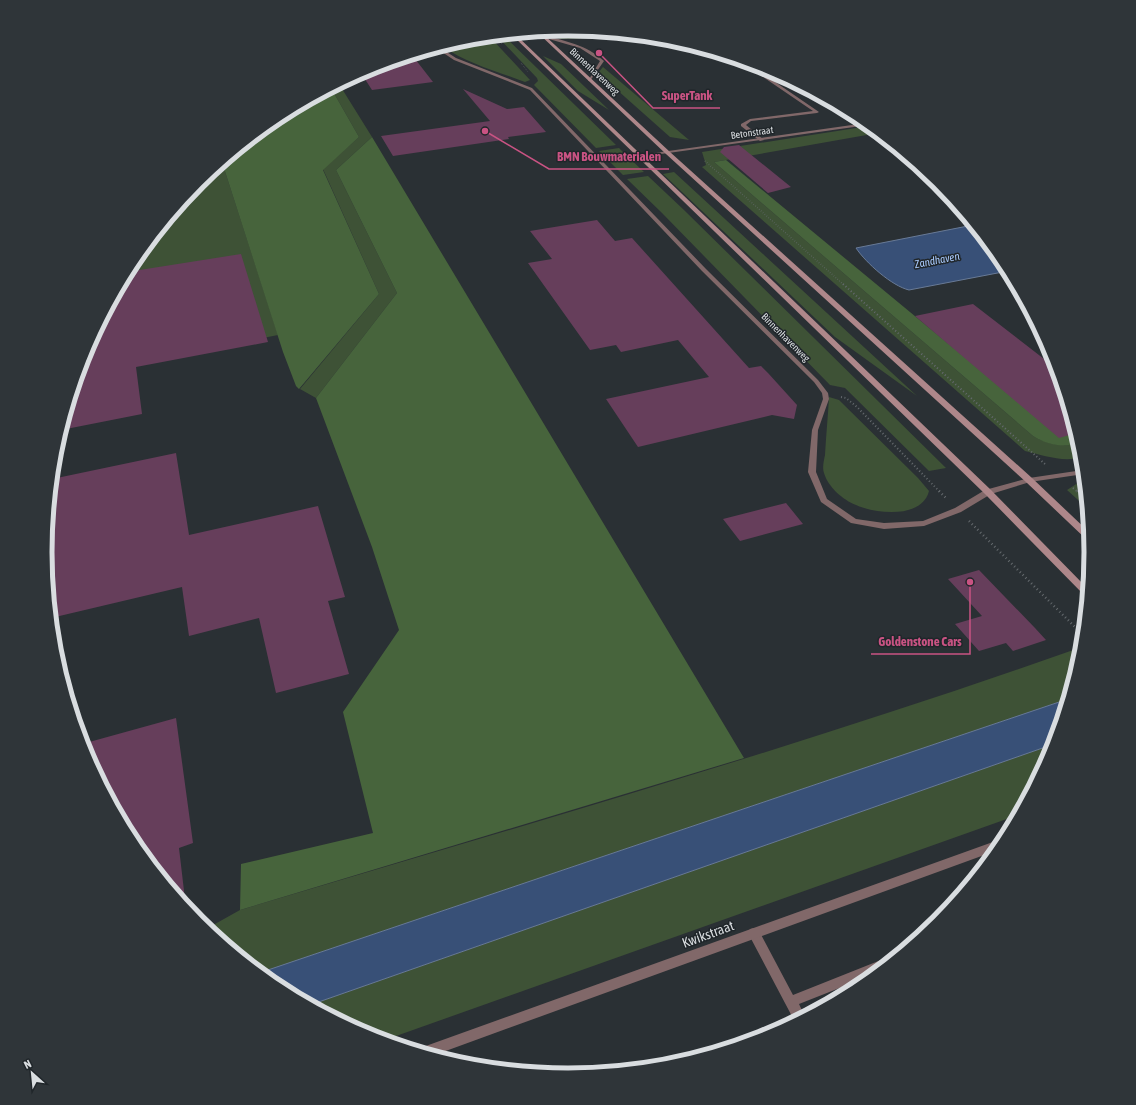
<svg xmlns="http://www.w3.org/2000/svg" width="1136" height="1105" font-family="'Asap Condensed',sans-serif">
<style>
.green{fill:#3e5236}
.forest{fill:#47643c}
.water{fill:#385077;stroke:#687a96}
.building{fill:#663e5b}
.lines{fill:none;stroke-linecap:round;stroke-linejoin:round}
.path-far3{stroke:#656a6e;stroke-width:1;stroke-dasharray:0.5 1.5;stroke-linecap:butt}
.path-far2{stroke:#656a6e;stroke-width:1.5;stroke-dasharray:0.5 2;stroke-linecap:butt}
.path-far1{stroke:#656a6e;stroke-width:2;stroke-dasharray:1 2.5;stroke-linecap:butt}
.path{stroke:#656a6e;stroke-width:2.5;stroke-dasharray:1 3;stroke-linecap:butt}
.service{fill:#816869;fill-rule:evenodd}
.minor{fill:#816869;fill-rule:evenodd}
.secondary{fill:#ae878a;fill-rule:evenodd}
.labels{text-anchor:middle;stroke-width:3;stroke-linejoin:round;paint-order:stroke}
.far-street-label{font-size:10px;fill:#d9dde0;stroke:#20262a}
.far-water-label{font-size:11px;font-style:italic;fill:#a9cafd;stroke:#20262a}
.near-street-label{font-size:14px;fill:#d9dde0;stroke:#20262a}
.rim{fill:none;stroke:#d9dde0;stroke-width:5}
.leader{fill:none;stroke:#c95383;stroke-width:1.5}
.callout-dot{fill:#c95383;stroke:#20262a;stroke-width:1.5}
.callout-label{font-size:13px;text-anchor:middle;font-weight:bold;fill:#c95383;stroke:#20262a;stroke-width:3;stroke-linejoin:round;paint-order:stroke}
</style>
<rect width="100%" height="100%" fill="#2a3034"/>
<!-- green -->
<path class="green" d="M568,29l20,2 9,7 -37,1 -8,-8z
M503,35l113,110 -20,3 -62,-63 4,-4 -1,-3 -40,-42z
M490,37l40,43 -5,2c-25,-10 -61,-19 -82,-36l23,-7z
M543,56l18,8 48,46 -31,-19z
M603,67l86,73 -19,-3 -72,-64z
M339,84l33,53 -36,33 61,123 -81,105 -16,-9 79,-95 -56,-125 36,-32 -28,-49z
M869,126l9,7 -164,29 319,274c14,8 30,12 46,7l3,14c-19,6 -39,-2 -57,-6l-323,-284 4,-2 -4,-13z
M619,148l3,3 22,21 -21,3 -24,-24z
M222,162l56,173 -200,40 6,-23 49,-91 65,-79z
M674,172l243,224 -82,-59 -172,-163z
M648,176l36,34 262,258 -17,3 -84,-83 -15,-3 -168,-172 -35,-34z
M829,397l10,3 79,78 11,13c-7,28 -53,23 -73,14 -13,-5 -28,-18 -32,-32 -2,-5 0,-13 1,-18 1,-19 3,-39 4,-58z
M1084,479l3,29 -20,-18z
M1079,648l3,3 -1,4 -13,44 -809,274 -53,-44 34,-19c281,-84 563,-164 839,-262z
M1054,744l-2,9 -34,62 -636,226 -15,-5 -57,-31z"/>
<!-- forest -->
<path class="forest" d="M331,88l28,49 -36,33 56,124 -80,95 -3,-3 -13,-34 -61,-190 55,-45z
M372,137l372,621 -504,152 1,-46 132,-31 -30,-121 56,-82 -27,-83 -56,-149 81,-105 -61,-123z
M726,160l334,276 16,-4 3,11c-17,5 -31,2 -46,-7l-319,-274z"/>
<!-- water -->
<path class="water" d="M973,225l30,37 5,9 -99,19c-17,-4 -43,-27 -53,-42z
M1068,699l-14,45 -744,261 -33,-17 -18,-15z"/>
<!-- building -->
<path class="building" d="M412,55l21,27 -61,8 -11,-17z
M463,89l44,20 17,-2 22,25 -38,5 1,2 -116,17 -12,-20 109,-15z
M739,145l52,42 -23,6 -48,-41 4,-5z
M597,220l18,21 17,-3 117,130 12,-2 7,7 29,32 -3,14 -22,-4 -134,32 -32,-48 103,-22 -31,-37 -57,12 -5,-7 -26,5 -62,-87 24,-4 -22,-28z
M241,254l27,88 -132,25 6,47 -81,16 23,-78 43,-80z
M973,304l84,65 19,64 -17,5 -144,-122z
M176,453l13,82 129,-29 27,91 -17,4 21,73 -73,19 -17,-75 -70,18 -7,-49 -131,31 -7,-66 8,-73z
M786,503l17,21 -63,17 -17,-22z
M979,570l56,58 11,12 -33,11 -7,-8 -27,8 -24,-27 27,-8 -34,-37z
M176,718l17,125 -14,5 7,60 -53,-65 -49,-90 -2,-9z"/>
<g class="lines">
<!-- path-far3 -->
<path class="path-far3" d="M494,36l8,8
M521,63l7,9"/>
<!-- path-far2 -->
<path class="path-far2" d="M705,161l139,124"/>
<!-- path-far1 -->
<path class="path-far1" d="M843,284l202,180
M841,397l5,1 11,9 83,85
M1073,488l5,4"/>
<!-- path -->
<path class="path" d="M939,491l7,7
M1077,491l9,8
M969,521l114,114"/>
<!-- service -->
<path class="service" d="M543,35c22,6 44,10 61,26l-14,20h-2l12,-20 -20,-13 -38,-11z
M740,60l6,2 73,50 -2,1 -66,8 -5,4 18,15 -4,1 -19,-15v-2l9,-5 63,-8 -72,-49z
M754,928l4,1 35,66 98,-39 4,2 -20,16 -76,30 6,13 -10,5 -47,-89 2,-4z"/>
<!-- minor -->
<path class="minor" d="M439,47l17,11 76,30 174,181 112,111 10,13 1,6 -11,31 -2,42 11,27 29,20 28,4 39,-2 32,-13 30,-18 44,-12 54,-8 1,4 -54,8 -39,12 -30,18 -37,14 -40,3 -33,-6 -30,-21 -13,-30 4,-42 11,-31 -1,-6 -8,-11 -112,-111 -172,-181 -76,-30 -18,-12z
M866,123l2,2 -228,32 -2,-1 2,-1z
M1004,838l2,1 -8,11 -566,206 -14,-5 1,-2 4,-2z"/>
<!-- secondary -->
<path class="secondary" d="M537,32h4l129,120 362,326 58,55v8l-3,-1 -61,-58 -360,-328z
M515,34l476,456 97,99 -1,7 -3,-1 -99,-101 -473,-459z"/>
</g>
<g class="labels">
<!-- far-street labels -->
<g class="far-street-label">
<text transform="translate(595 71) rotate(43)" y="4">Binnenhavenweg</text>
<text transform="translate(752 132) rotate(-8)" y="4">Betonstraat</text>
<text transform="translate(786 337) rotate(45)" y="4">Binnenhavenweg</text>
</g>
<!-- far-water labels -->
<g class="far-water-label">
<text transform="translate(937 260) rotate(-11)" y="4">Zandhaven</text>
</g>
<!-- near-street labels -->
<g class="near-street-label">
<text transform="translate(708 934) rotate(-20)" y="5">Kwikstraat</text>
</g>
</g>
<!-- crop -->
<path d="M0 0H1136V1105H0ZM52 552a516 516 0 1 1 1032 0a516 516 0 1 1-1032 0Z" fill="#2f3539" fill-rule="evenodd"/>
<path class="rim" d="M52 552a516 516 0 1 1 1032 0a516 516 0 1 1-1032 0Z"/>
<!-- callouts -->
<path class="leader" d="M599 53L653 108H720M485 131L549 169H669M970 582L970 654H871"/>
<g class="callout-dot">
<circle cx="599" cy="53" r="4"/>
<circle cx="485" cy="131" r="4"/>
<circle cx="970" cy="582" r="4"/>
</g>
<g class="callout-label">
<text x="687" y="100">SuperTank</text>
<text x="609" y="161">BMN Bouwmaterialen</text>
<text x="920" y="646">Goldenstone Cars</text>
</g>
<!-- north arrow -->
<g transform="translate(32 1073) rotate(333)" stroke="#20262a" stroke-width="3" paint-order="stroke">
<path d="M0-3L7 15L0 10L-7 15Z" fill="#d9dde0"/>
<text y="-6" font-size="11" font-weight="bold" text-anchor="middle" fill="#d9dde0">N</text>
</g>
</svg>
